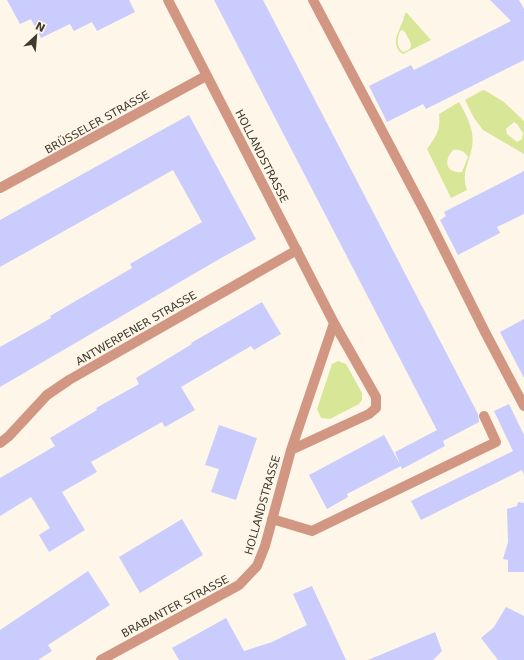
<svg xmlns="http://www.w3.org/2000/svg" width="524" height="660" font-family="'DejaVu Sans',sans-serif">
<style>
.green{fill:#d8e697;fill-rule:evenodd}
.building{fill:#c9ccfc}
.lines{fill:none;stroke-linecap:round;stroke-linejoin:round}
.minor{stroke:#d29782;stroke-width:10}
.labels{text-anchor:middle;stroke-width:3.5;stroke-linejoin:round;paint-order:stroke}
.street-label{font-size:11px;fill:#413a2d;stroke:#fef7e9}
</style>
<rect width="100%" height="100%" fill="#fef7e9"/>
<!-- green -->
<path class="green" d="M406,12l25,28 -28,14c-13,-8 -5,-22 0,-33 1,-3 1,-6 3,-9zM400,31l2,-1c4,2 4,4 6,8 5,7 4,12 -5,14 -7,-5 -6,-13 -3,-21z
M483,90l3,1 18,11 20,19v33l-41,-24 -9,-12 -9,-18zM514,122l3,2 6,9 -1,6 -5,3 -10,-8 -1,-5z
M459,102c8,14 16,29 13,45 -3,17 -11,25 -5,43l-16,8 -24,-49c9,-13 14,-19 12,-35zM453,150c6,-1 12,1 15,7l-6,15c-16,2 -19,-11 -9,-22z
M338,361l8,3 16,29v7l-3,4 -29,15 -9,-1 -4,-9 15,-45z"/>
<!-- building -->
<path class="building" d="M7,0h122l6,12 -38,19 -5,-9 -18,9 -4,-7 -29,14 -10,-19 -11,5z
M214,0h49l215,414 1,8 -36,19 2,5 -43,23 -7,-17 42,-22 3,6z
M490,0h29l5,9v51l-98,49 -3,-5 -36,18 -18,-36 42,-21 3,5 97,-49z
M189,115l67,124 -35,19 -221,129v-40l51,-29 -1,-2 82,-48 -2,-4 72,-42 -29,-52 -173,97v-47z
M524,171v43l-27,13 3,6 -42,22 -18,-35 6,-4 -2,-4z
M262,302l19,32 -27,16 -3,-4 -70,41 14,23 -30,17 -3,-5 -71,40 6,10 -35,20 23,38 -36,22 -10,-17 11,-7 -19,-31 -31,19v-38l55,-32 -5,-8 47,-28 -1,-2 43,-24 -3,-6 56,-34 -1,-1z
M524,319v59l-24,-46z
M509,404l15,31v40l-2,-5 -101,50 -10,-19 102,-50 -19,-40z
M219,425l38,13 -21,62 -25,-8 8,-23 -14,-4z
M384,435l17,31 -54,28 1,3 -21,12 -18,-34z
M518,502l6,1v69h-16v-12l-5,-1 5,-17 -1,-33 10,-3z
M182,519l21,36 -63,38 -21,-36z
M88,571l22,34 -62,40 4,6 -14,9h-38v-30z
M312,586l34,74h-167l-7,-12 54,-30 18,33 28,-9 35,-17 -14,-31z
M506,607l18,9v44h-26l-17,-22 13,-11z
M435,632l7,19 -9,9h-65z"/>
<g class="lines">
<!-- minor -->
<path class="minor" d="M313,0l113,214 59,118 39,74
M0,188l206,-112
M0,443l9,-7 38,-41 22,-15 228,-130
M291,450l78,-36 7,-6v-11l-42,-74
M272,519l40,12 184,-89 -12,-26
M101,660l138,-75 18,-19 8,-20 26,-96 43,-127c-55,-108 -111,-215 -166,-323"/>
</g>
<g class="labels">
<!-- street labels -->
<g class="street-label">
<text transform="translate(97 122) rotate(-29)" y="4">BRÜSSELER STRASSE</text>
<text transform="translate(262 156) rotate(63)" y="4">HOLLANDSTRASSE</text>
<text transform="translate(136 328) rotate(-30)" y="4">ANTWERPENER STRASSE</text>
<text transform="translate(262 505) rotate(-74)" y="4">HOLLANDSTRASSE</text>
<text transform="translate(175 606) rotate(-28)" y="4">BRABANTER STRASSE</text>
</g>
</g>
<!-- north arrow -->
<g transform="translate(36 36) rotate(26)" stroke="#fef7e9" stroke-width="3" paint-order="stroke">
<path d="M0-3L7 15L0 10L-7 15Z" fill="#413a2d"/>
<text y="-6" font-size="11" font-weight="bold" text-anchor="middle" fill="#413a2d">N</text>
</g>
</svg>
